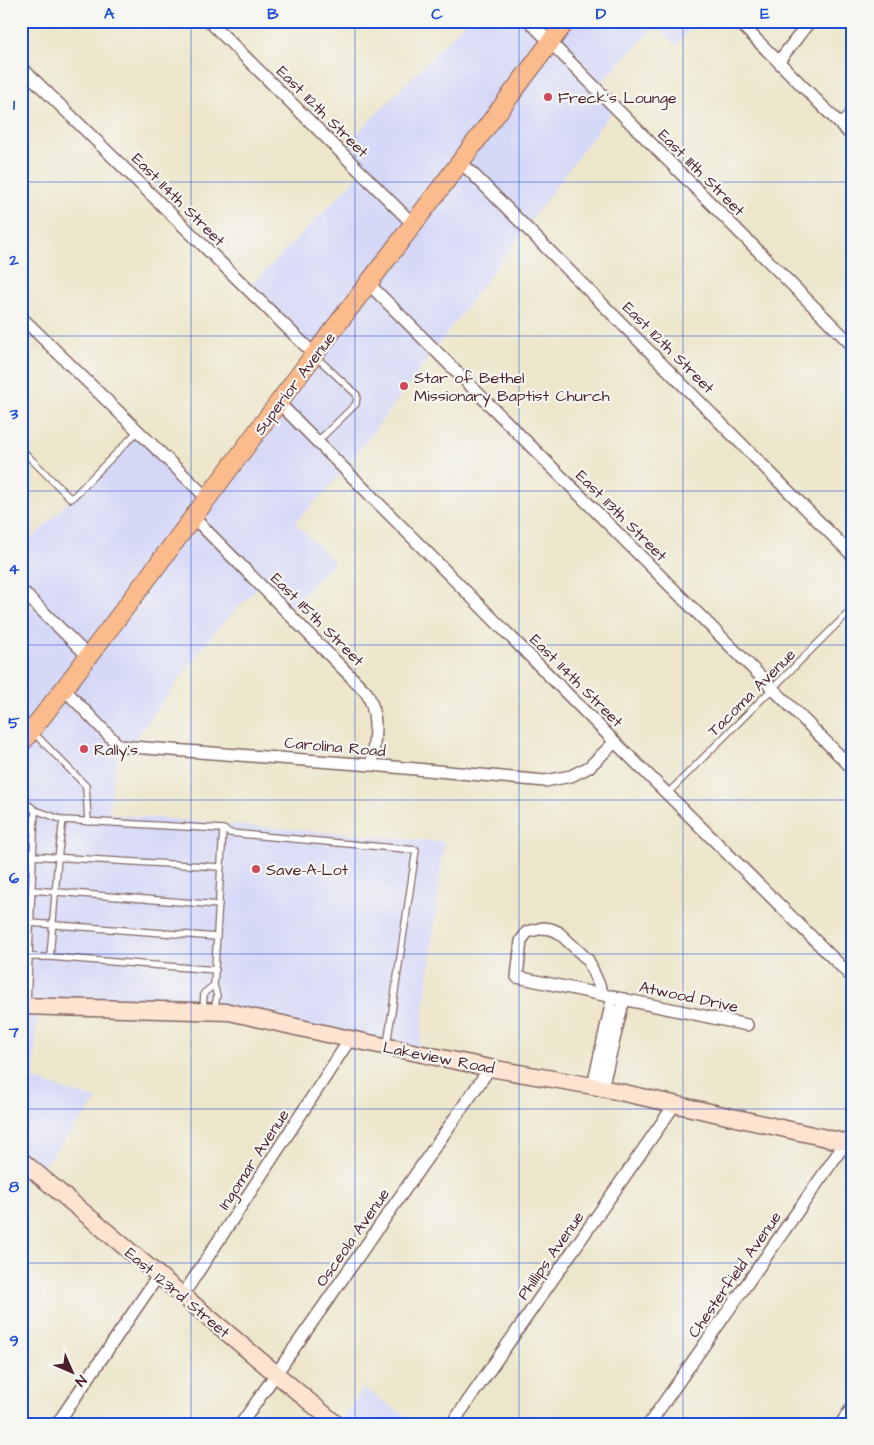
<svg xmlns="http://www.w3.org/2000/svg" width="874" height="1445" font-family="'Architects Daughter',sans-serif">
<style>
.built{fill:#d6d8f8}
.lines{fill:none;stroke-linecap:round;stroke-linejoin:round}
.lane-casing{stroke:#836563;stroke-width:8}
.street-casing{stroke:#836563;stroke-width:14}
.secondary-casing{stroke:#836563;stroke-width:19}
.primary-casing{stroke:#836563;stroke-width:20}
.lane{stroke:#fff;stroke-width:5.5}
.street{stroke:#fff;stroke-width:11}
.secondary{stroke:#fde4d1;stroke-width:16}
.primary{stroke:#fbbb8c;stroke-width:18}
.grid{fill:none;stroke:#1d4ed8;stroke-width:1;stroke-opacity:0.55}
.poi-dot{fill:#d1495b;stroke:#f6f6f2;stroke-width:2}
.labels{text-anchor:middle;stroke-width:4.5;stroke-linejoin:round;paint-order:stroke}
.poi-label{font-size:16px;fill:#4a1f2b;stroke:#f6f6f2;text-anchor:start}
.street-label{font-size:16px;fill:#4a1f2b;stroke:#f6f6f2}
.neatline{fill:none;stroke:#1d4ed8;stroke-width:2}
.grid-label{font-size:16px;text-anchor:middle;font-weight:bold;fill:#1d4ed8}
</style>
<rect width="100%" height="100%" fill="#f6f6f2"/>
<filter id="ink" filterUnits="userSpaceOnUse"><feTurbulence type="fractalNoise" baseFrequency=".02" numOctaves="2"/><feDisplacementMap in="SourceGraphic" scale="10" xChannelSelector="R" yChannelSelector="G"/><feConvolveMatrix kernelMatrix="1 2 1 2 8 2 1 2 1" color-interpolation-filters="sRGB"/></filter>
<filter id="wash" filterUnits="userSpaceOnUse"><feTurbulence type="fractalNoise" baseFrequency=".0096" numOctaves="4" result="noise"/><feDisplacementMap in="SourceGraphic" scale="20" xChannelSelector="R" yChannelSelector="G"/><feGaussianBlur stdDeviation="1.12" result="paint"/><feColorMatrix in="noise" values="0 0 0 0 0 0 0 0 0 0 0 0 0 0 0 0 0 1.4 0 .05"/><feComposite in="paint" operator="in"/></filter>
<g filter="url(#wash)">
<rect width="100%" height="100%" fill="#ede6cb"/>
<!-- built -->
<path class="built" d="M467,21h232l-23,24 -20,-19 -60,61 19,20 -270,363 -50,53 39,39 -47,49 -27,-26 -44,45 -86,116h-11l-11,68 336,28 -25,212 -190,-42 -191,-5 -5,72 65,21 -61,73 -16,-13v-541l14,-15 -14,-14v-40l117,-119 70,67 106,-143 -67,-66 115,-116 -22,-22z
M364,1388l53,36h-78z"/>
</g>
<g filter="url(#ink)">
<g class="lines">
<!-- lane casing -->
<g class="lane-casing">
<path id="lane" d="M668,26l5,-5
M840,123l13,-17
M315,356l42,39 -1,9 -39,38
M21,449l50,50 67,-68
M32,731l54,55 2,36
M667,794l186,-186
M21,799l14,11 28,10 160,9 7,4 186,17 -29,195
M21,814l9,-8
M21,852l12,1
M33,856l188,11
M32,890l187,15
M21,904l10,1
M30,923l187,14
M29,957h21l8,-99 5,-38
M50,957l166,13
M27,1004l8,-194
M214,1010l3,-14 -3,-11 9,-156
M203,1011l1,-18 10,-8"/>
</g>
<!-- street casing -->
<g class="street-casing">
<path id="street" d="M209,21l204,203
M529,21l324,325
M738,21l115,116
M779,61l31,-40
M21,67l294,288
M461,162l392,394
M369,284l484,485
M21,317l186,181
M279,403l336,339 238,236
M193,517l173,175c14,22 8,48 6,73
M21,590l67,66
M64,689l55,57 253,19 173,16 26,-5 18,-9 26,-25
M603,994l-15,-34 -30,-28 -7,-3 -8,-1 -16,4 -6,9 -4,36 230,48
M593,1086l20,-90
M602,1088l22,-89
M183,1295l167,-256
M57,1424l101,-148
M241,1424l249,-356
M452,1424l223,-320
M649,1424l197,-282
M841,1424l12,-18"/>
</g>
<!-- secondary casing -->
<g class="secondary-casing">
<path id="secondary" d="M21,1006l208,6 121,27 140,29 103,18 260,58
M21,1160l315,264"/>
</g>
<!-- primary casing -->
<g class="primary-casing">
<path id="primary" d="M21,744c100,-128 196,-259 293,-389 84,-111 169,-222 252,-334"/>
</g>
<!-- lane -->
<use href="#lane" class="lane"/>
<!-- street -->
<use href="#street" class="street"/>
<!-- secondary -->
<use href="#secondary" class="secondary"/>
<!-- primary -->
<use href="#primary" class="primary"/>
</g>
</g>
<!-- grid -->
<path class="grid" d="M191,21v1403M355,21v1403M519,21v1403M683,21v1403M21,182h832M21,336h832M21,491h832M21,645h832M21,800h832M21,954h832M21,1109h832M21,1263h832"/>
<!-- markers -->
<g class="poi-dot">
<circle cx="548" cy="97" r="5"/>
<circle cx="404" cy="386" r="5"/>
<circle cx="84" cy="749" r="5"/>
<circle cx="256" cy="869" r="5"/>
</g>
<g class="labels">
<!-- poi labels -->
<g class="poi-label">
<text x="558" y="103">Freck's Lounge</text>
<text x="414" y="383">Star of Bethel<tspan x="414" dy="18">Missionary Baptist Church</tspan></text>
<text x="94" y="755">Rally's</text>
<text x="266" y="875">Save-A-Lot</text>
</g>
<!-- street labels -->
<g class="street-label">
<text transform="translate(323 111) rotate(45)" y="6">East 112th Street</text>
<text transform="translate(702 172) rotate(45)" y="6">East 111th Street</text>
<text transform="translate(179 199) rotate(45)" y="6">East 114th Street</text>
<text transform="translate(669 347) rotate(45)" y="6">East 112th Street</text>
<text transform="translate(294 383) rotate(-53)" y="6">Superior Avenue</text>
<text transform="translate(622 515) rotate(45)" y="6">East 113th Street</text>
<text transform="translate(318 619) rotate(45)" y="6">East 115th Street</text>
<text transform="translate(577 680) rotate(45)" y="6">East 114th Street</text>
<text transform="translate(751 692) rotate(-45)" y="6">Tacoma Avenue</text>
<text transform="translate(335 746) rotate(5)" y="6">Carolina Road</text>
<text transform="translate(689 996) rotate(12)" y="6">Atwood Drive</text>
<text transform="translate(439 1057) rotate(11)" y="6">Lakeview Road</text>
<text transform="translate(253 1159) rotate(-57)" y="6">Ingomar Avenue</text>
<text transform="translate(352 1237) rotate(-55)" y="6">Osceola Avenue</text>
<text transform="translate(550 1255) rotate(-55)" y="6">Phillips Avenue</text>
<text transform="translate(734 1274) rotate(-55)" y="6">Chesterfield Avenue</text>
<text transform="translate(178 1292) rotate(40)" y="6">East 123rd Street</text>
</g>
</g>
<!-- margin -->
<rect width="874" height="1445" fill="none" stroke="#f6f6f2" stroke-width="55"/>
<!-- north arrow -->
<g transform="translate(72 1372) rotate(135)" stroke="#f6f6f2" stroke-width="4" paint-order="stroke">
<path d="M0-4L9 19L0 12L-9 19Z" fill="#4a1f2b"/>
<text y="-8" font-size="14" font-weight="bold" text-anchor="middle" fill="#4a1f2b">N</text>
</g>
<rect x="28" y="28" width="818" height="1390" class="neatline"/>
<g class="grid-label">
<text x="109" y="19">A</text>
<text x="273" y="19">B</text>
<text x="437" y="19">C</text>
<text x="601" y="19">D</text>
<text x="765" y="19">E</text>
<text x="14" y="110">1</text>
<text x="14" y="265">2</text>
<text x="14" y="419">3</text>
<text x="14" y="574">4</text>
<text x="14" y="728">5</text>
<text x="14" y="883">6</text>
<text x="14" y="1037">7</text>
<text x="14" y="1192">8</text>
<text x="14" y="1346">9</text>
</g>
</svg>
